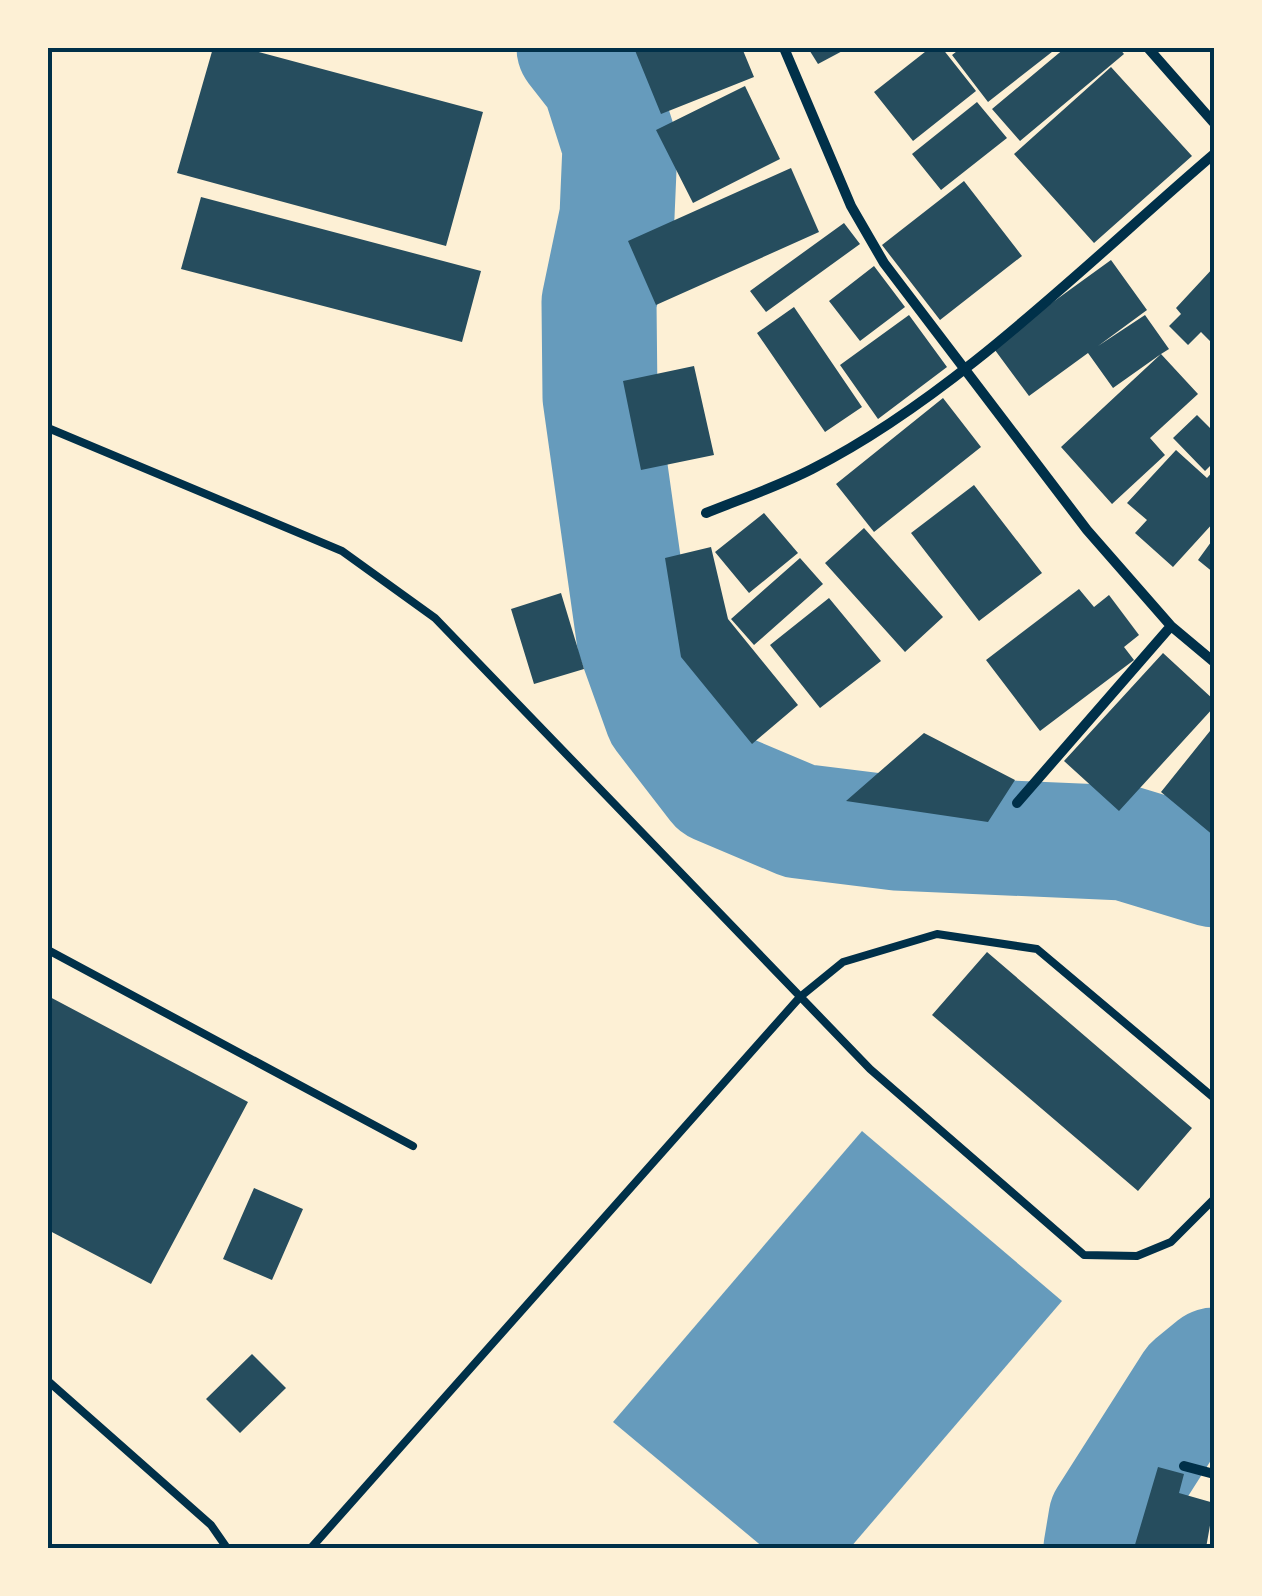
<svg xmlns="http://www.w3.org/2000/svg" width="1262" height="1596" font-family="'Asap Condensed',sans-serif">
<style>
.water{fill:#669bbc}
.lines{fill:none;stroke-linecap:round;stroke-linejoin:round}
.river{stroke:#669bbc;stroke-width:115}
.building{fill:#264d5e}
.service{stroke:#003049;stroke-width:8}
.minor{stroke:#003049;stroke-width:10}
.neatline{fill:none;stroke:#003049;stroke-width:4}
</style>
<rect width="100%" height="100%" fill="#fdf0d5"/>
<!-- water -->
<path class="water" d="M862,1131l200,170 -212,247h-86l-151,-126z"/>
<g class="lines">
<!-- river -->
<path class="river" d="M574,48l25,32 21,66 -3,70 -18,86 1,95 34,241 28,78 54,70 83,35 97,12 229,10 89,27
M1101,1548l5,-30 86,-135 22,-18"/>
</g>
<!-- building -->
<path class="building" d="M213,48h31l239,64 -37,134 -269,-73z
M634,48h108l12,29 -93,37z
M808,48h40l-30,16z
M930,48h12l34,43 -63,50 -39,-49z
M961,48h96l-69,54 -36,-47z
M1065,48h54l5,6 -104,87 -28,-32z
M1111,67l81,89 -98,87 -80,-89z
M745,86l35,73 -87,44 -37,-73z
M977,102l30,36 -66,52 -29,-36z
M791,168l28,64 -163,73 -28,-64z
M964,181l58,75 -82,64 -58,-75z
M201,197l280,74 -19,71 -281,-73z
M844,223l16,21 -94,68 -16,-21z
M1111,260l36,50 -49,36 47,-31 24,34 -8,5 37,40 -48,44 15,17 -53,49 -51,-57 100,-93 -48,34 -25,-35 -59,43 -37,-50z
M874,266l31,41 -45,34 -31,-40z
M1214,267v78l-13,-13 -13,13 -19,-19 12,-12 -5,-6z
M794,307l68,100 -37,25 -68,-99z
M909,315l38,52 -69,52 -38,-54z
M694,366l20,89 -73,15 -18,-89z
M943,398l38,49 -107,85 -38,-48z
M1197,415l17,17v30l-9,9 -32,-33z
M1176,450l31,28 7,-8v52l-41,45 -38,-34 12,-13 -20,-17z
M974,485l68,88 -63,48 -68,-88z
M764,513l34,40 -49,40 -34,-41z
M864,528l79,89 -38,35 -80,-89z
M1214,538v35l-16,-13z
M711,547l17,72 70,86 -46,39 -71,-87 -16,-99z
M800,558l23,26 -69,61 -23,-26z
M1079,589l15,18 15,-12 30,40 -15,12 10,13 -94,71 -54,-71z
M561,593l23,76 -50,15 -23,-75z
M829,598l52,63 -61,47 -50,-63z
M1163,653l51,47v7l-95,104 -55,-50z
M1214,726v110l-53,-44z
M924,733l91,47 -27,42 -142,-21z
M987,952l205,176 -54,63 -206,-176z
M48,996l200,106 -97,182 -103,-54z
M254,1188l49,21 -31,71 -49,-21z
M252,1354l34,34 -46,45 -34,-34z
M1158,1467l26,7 -5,19 35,10 -8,45h-72z"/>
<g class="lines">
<!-- service -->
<path class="service" d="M48,428l294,123 93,67 435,451 214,186 53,1 34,-14 43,-43
M48,950l365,196
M48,1381l163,144 16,23
M311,1548l489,-551 43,-35 94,-28 100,15 177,149"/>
<!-- minor -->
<path class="minor" d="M784,48l67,158 33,57 203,267 84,96 43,36
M1148,48l66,75
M706,513c35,-14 73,-27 106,-44 144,-73 279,-210 402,-315
M1017,803l154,-177
M1184,1466l30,8"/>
</g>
<!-- border -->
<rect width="1262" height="1596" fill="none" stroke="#fdf0d5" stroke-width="100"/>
<rect x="50" y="50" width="1162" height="1496" class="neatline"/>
</svg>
